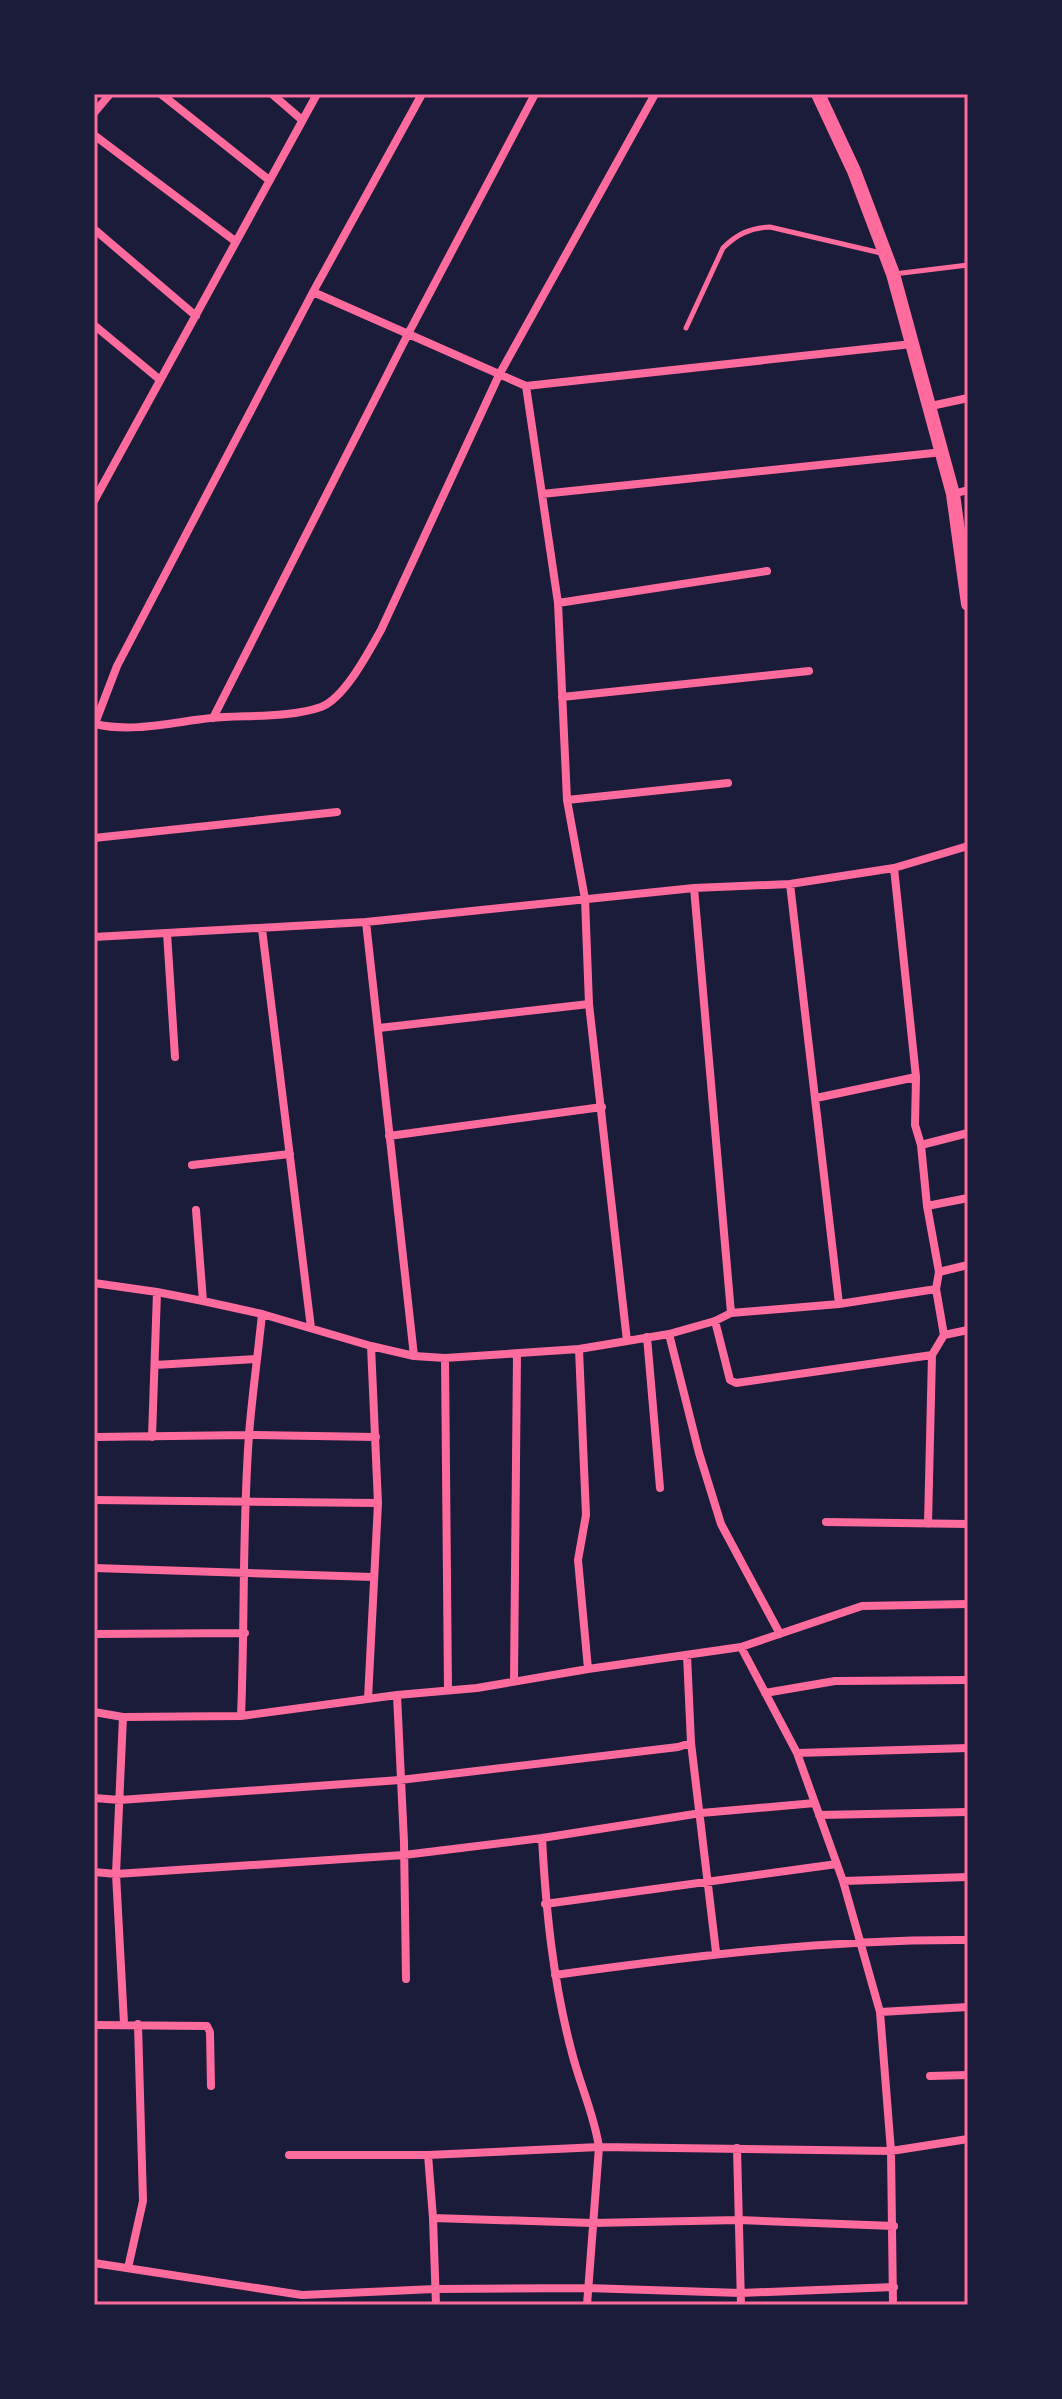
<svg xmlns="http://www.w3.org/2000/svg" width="1062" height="2399" font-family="'Public Sans',sans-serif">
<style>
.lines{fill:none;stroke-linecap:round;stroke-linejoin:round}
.service{stroke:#ff6b9d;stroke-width:5}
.minor{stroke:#ff6b9d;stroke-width:8}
.tertiary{stroke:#ff6b9d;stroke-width:14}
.neatline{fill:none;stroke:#ff6b9d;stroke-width:3}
</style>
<rect width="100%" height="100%" fill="#1b1b3a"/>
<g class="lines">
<!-- service -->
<path class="service" d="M894,274l74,-9
M686,328l37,-80c14,-14 27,-20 47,-21l111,26"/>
<!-- minor -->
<path class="minor" d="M161,94l108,86
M272,94l30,26
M94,113l16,-19
M94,135l141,106
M94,229l102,87
M313,292l213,94 386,-42
M94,325l65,54
M526,386l32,217 9,197 18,99 4,105 38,337
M931,406l37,-8
M542,494l401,-42
M953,494l15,-4
M94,501l223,-407
M558,603l209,-32
M562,697l247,-26
M213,718l195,-384 127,-240
M95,724c38,9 78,-2 116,-6 33,-3 79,0 110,-11 24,-9 48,-56 60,-77l118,-255 156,-281
M94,726l23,-60 196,-374 109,-198
M567,800l161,-17
M94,838l243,-26
M790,884l49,420
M694,888l37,425
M366,922l48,434
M262,929l49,399
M167,933l8,124
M94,937l272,-15 328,-34 96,-4 104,-16 74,-22
M379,1028l210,-24
M816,1098l100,-21
M389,1136l213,-29
M921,1145l47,-12
M192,1165l98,-11
M927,1206l41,-8
M196,1210l7,91
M939,1272l29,-7
M94,1283l63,9 46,9 59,13 109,32 43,10 31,2 134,-9 90,-15 46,-13 16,-8 108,-9 97,-15
M715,1321l15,59 6,3 196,-28 12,-20 -8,-46 3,-17 -12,-66 -6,-61 -6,-20 1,-48 -22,-209
M669,1334l30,119 22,71 59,110
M944,1335l24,-5
M647,1337l13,151
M579,1349l7,166 -8,45 10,109
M445,1358l3,332
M155,1365l102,-6
M94,1437l155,-2 127,2
M152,1437l5,-145
M94,1500l284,3
M826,1522l142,2
M928,1524l4,-169
M94,1568l279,9
M94,1634l151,-1
M741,1647l56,106 46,128 37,131 11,139 2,154
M687,1655l4,88 25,209
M514,1681l3,-327
M765,1693l70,-12 133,-1
M397,1695l7,147 2,137
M368,1699l10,-196 -7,-157
M94,1712l29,5 118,-1 156,-21 80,-7 111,-19 153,-22 121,-41 106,-2
M241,1716c4,-94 1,-187 8,-281 3,-40 9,-80 13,-121
M123,1717l-7,157 8,149
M797,1753l171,-5
M94,1798l26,2 280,-20 278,-33 13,-4
M819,1815l149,-3
M94,1872l22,2 288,-19 138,-17
M843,1881l125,-4
M545,1904l292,-40
M555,1975c137,-19 275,-36 413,-35
M880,2012l88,-5
M94,2025l113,1 3,6 1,54
M930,2076l38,-1
M737,2148l4,157
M289,2155h139l5,63 3,87
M428,2155l171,-8 292,4 77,-12
M433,2218l159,5 147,-3 155,6
M94,2263l208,32 133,-6 152,-1 154,5 153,-6
M128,2268l15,-67 -5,-177
M587,2305l12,-158c-5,-33 -19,-62 -27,-94 -19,-71 -26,-142 -30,-215l159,-25 114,-10"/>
<!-- tertiary -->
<path class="tertiary" d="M818,94l36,77 39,103 60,220 15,110"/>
</g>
<!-- border -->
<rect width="1062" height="2399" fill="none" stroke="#1b1b3a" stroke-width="192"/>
<rect x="96" y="96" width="870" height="2207" class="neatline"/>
</svg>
